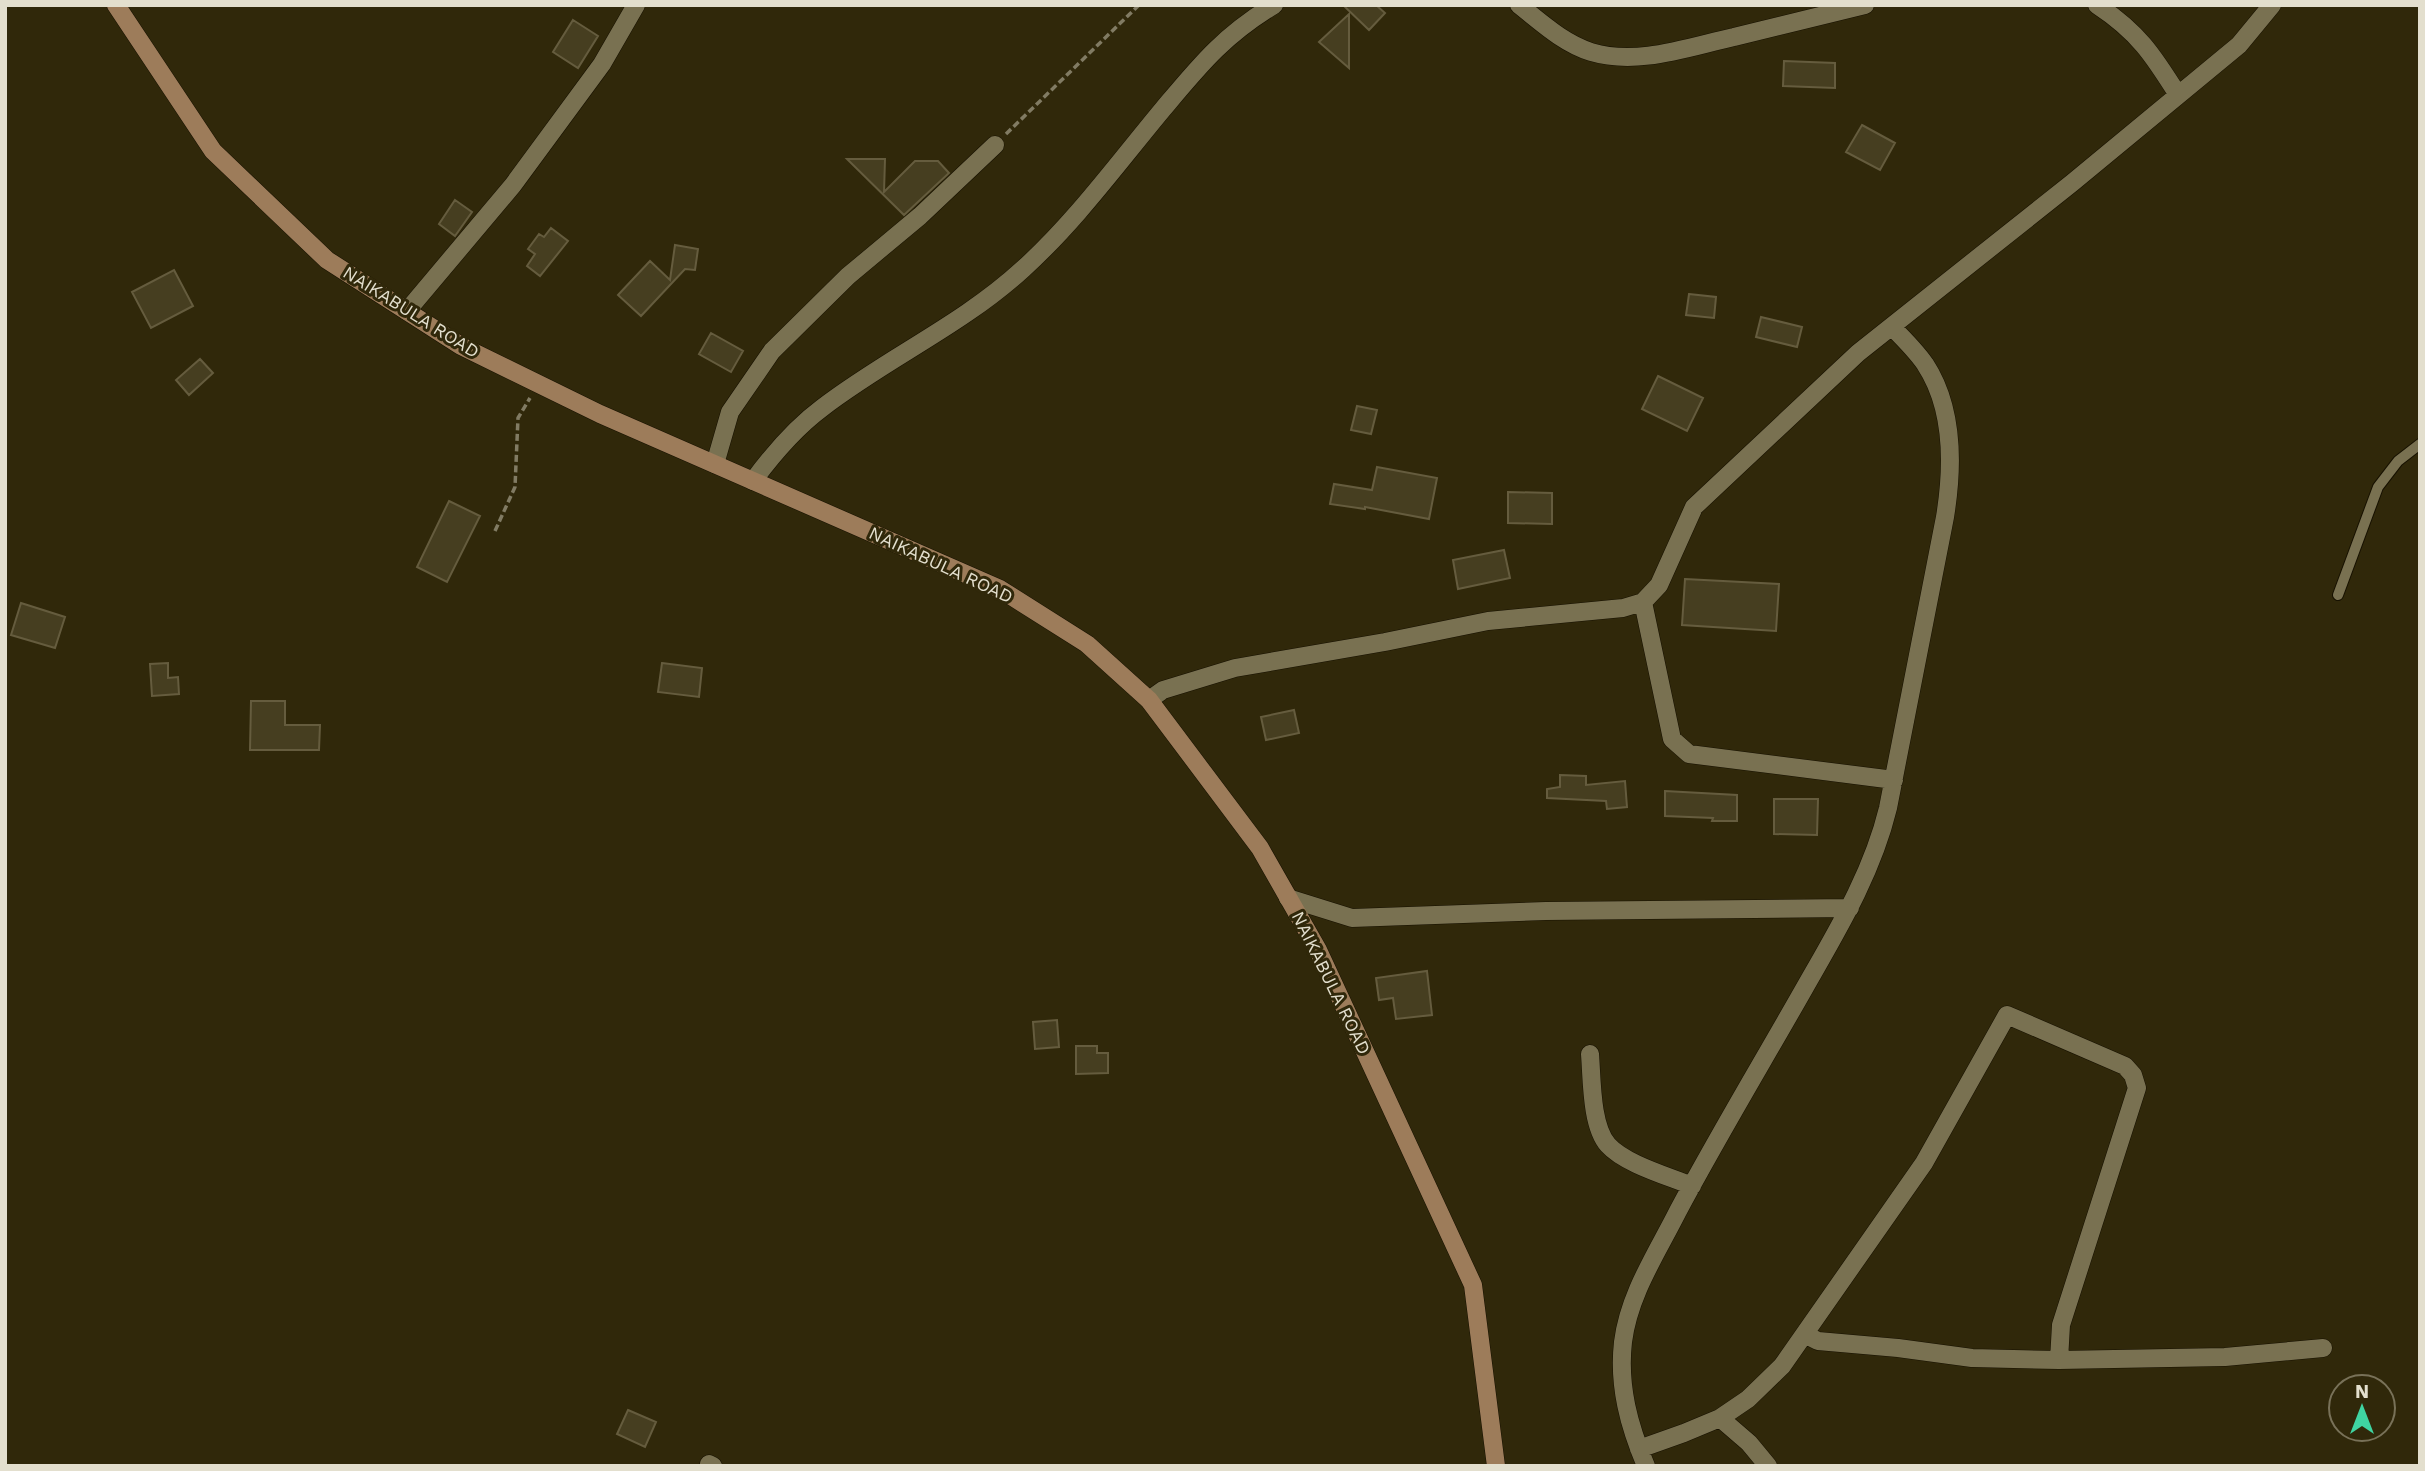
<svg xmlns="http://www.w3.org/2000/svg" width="2425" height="1471" font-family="'Work Sans',sans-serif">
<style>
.building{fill:#463e20;stroke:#655c3e;stroke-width:2}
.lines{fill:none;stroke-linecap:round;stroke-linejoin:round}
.lane-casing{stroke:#171100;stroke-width:12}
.street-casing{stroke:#171100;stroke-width:19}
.secondary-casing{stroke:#171100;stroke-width:19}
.path{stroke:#817b63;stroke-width:3.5;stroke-dasharray:7 3.5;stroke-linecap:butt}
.lane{stroke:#797151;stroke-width:10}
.street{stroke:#797151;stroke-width:18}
.secondary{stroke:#9d7c5a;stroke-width:18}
.labels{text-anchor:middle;stroke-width:6;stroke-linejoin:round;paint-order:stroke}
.street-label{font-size:18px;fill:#e3dfce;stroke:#30280a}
</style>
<rect width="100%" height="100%" fill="#30280a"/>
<!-- building -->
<path class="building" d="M1343,5h33l9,8 -16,17z
M1349,14v54l-30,-26z
M573,20l25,16 -20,32 -25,-16z
M1784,61l51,2v25l-52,-2z
M1862,125l33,18 -15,27 -34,-18z
M847,159h38l-1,33 31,-31h23l11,12 -45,42z
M455,200l17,12 -17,24 -16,-12z
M551,228l17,13 -28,35 -13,-10 8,-12 -7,-5 11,-15 5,3z
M675,245l23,4 -3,21 -10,-1 -44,47 -23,-21 32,-34 20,19z
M174,270l19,36 -42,22 -19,-36z
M1689,294l27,3 -2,21 -28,-3z
M1761,317l41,10 -5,20 -41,-10z
M711,333l32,18 -12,21 -32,-18z
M200,359l13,14 -24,22 -13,-15z
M1658,376l45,22 -16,33 -45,-22z
M1357,406l20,4 -6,24 -20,-4z
M1377,467l60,11 -8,41 -64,-12v2l-35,-5 4,-20 38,6z
M1508,492l44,1v31l-44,-1z
M449,501l31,15 -33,66 -30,-15z
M1504,550l6,28 -52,11 -5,-29z
M1685,579l94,5 -3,47 -94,-6z
M21,603l44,14 -10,31 -44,-13z
M168,663v15l10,-1 1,17 -27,2 -2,-32z
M662,663l40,5 -3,29 -41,-5z
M251,701h34v24h35l-1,25h-69z
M1294,710l5,23 -33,7 -5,-23z
M1560,775l26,1v9l39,-4 2,26 -20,2 -1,-8 -59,-3v-9l13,-2z
M1665,791l72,4v26h-25l1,-3 -48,-2z
M1774,799h44l-1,36 -43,-1z
M1427,971l5,44 -36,4 -3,-21 -14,2 -3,-22z
M1057,1020l2,27 -24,2 -2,-27z
M1076,1046h21v7h11v20l-32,1z
M628,1410l28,12 -11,25 -28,-13z"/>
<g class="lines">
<!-- lane casing -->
<g class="lane-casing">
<path id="lane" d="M2338,595l40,-108 20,-26 22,-17"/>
</g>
<!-- street casing -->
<g class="street-casing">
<path id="street" d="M1519,5c23,18 44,38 72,47 47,14 97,-5 143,-15 44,-11 87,-21 131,-32
M2097,5c41,27 56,50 81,90
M407,311l106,-126 89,-121 34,-59
M715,464l15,-52 42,-61 76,-75 72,-60 75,-71
M753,481c20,-27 42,-53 69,-73 65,-50 140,-83 201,-139 52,-47 95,-106 140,-160 37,-44 60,-73 111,-104
M1643,602l29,137 17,15 205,26
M1149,700l14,-10 72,-22 150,-26 103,-21 135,-13 20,-6 16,-17 35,-78 164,-154 214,-170 167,-138 33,-40
M1288,898l64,20 194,-7 304,-3
M1590,1054c2,25 1,72 18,91 17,19 60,31 84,41
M1806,1335l12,6 80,7 74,10 87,2 166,-3 98,-9
M1720,1418l29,25 19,23
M1639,1449l45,-16 36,-15 28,-19 34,-33 142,-203 83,-148 118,51 8,9 4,13 -76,237 -2,35
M709,1464l4,2
M1646,1466c-17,-40 -28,-80 -23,-124 6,-48 34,-89 55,-131 40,-75 84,-148 126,-222 33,-58 68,-115 84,-181l57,-291c8,-49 9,-109 -20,-153 -9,-13 -21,-25 -32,-36"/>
</g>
<!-- secondary casing -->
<g class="secondary-casing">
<path id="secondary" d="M116,5l97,146 114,109 134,86 139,68 400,175 87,55 62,56 111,148 58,102 155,335 23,181"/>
</g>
<!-- path -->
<path class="path" d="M1006,134l133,-129
M495,531l20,-44 3,-69 12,-20"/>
<!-- lane -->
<use href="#lane" class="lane"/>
<!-- street -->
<use href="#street" class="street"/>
<!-- secondary -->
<use href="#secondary" class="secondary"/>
</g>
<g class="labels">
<!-- street labels -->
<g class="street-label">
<text transform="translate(411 312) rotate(32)" y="6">NAIKABULA ROAD</text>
<text transform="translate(941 565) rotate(25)" y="6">NAIKABULA ROAD</text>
<text transform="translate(1331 983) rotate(64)" y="6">NAIKABULA ROAD</text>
</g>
</g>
<!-- border -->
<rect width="2425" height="1471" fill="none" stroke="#e3dfce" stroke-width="14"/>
<!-- north arrow -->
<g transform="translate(2362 1408)"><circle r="33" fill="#30280a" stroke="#787158" stroke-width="2"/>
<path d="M0-5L12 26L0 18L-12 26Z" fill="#3fd4a2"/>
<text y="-10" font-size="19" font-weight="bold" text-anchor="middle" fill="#e3dfce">N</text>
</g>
</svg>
